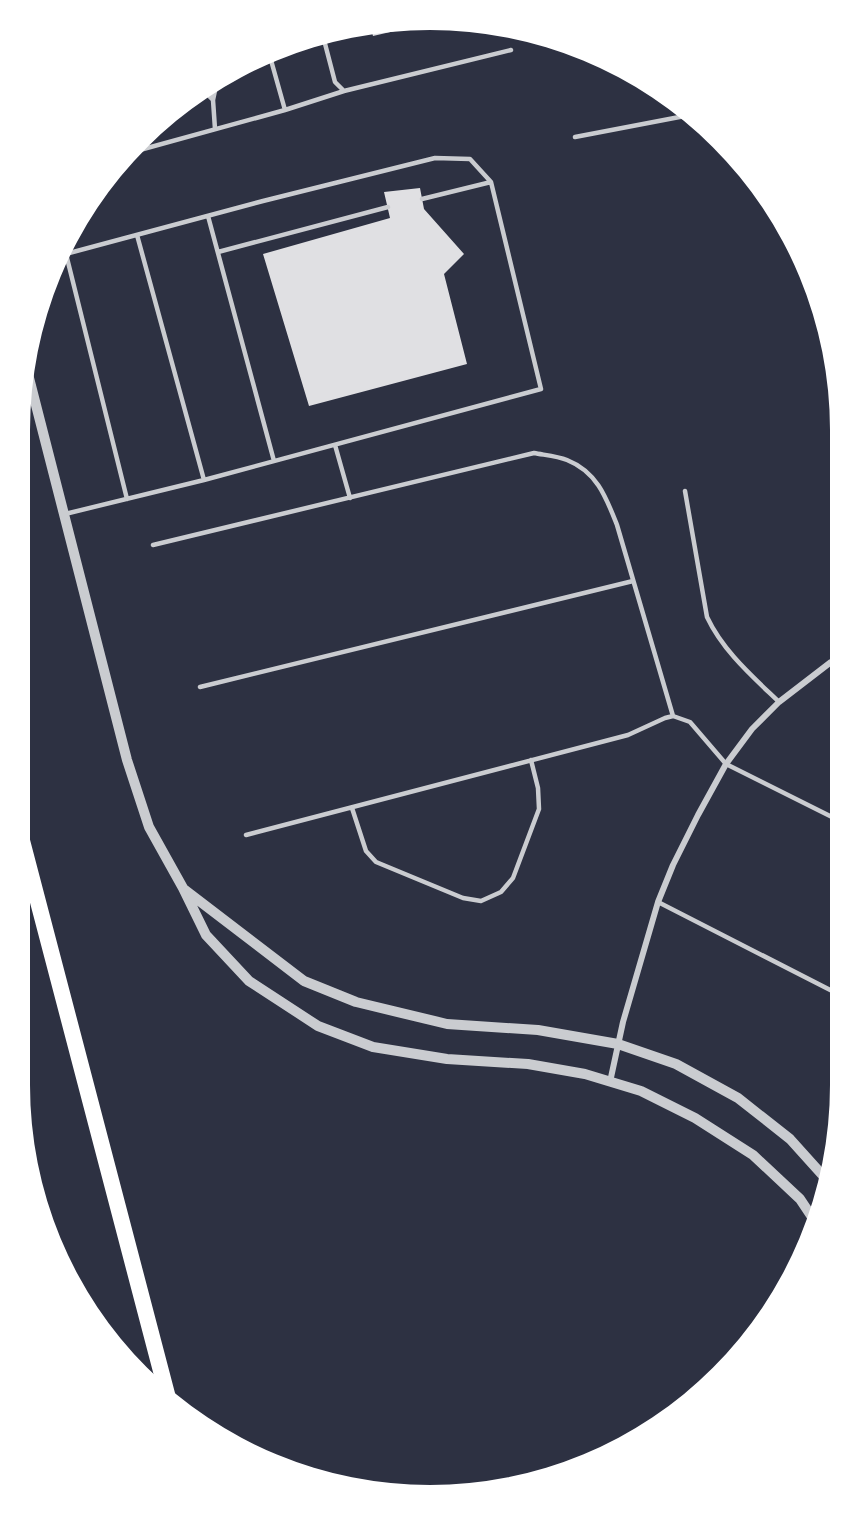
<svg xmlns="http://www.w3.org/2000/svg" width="860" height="1515" font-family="'Nunito Sans',sans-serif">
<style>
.building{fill:#e0e0e3}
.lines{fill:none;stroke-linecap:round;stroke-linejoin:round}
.service{stroke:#caccd0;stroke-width:4.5}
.minor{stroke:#caccd0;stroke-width:6}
.tertiary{stroke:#caccd0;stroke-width:10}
.trunk{stroke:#fff;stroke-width:16}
</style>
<rect width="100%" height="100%" fill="#2d3142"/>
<!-- building -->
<path class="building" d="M424,20l1,4 -52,12 -3,-11z
M420,188l4,21 40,45 -20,20 23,90 -158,42 -46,-152 127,-36 -6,-26z"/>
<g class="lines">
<!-- service -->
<path class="service" d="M323,36l12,46 9,9 167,-41
M209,85l3,12
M202,89l11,11
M285,110l59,-19
M215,129l-2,-29 4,-19
M575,137l115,-22
M129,153l156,-43 -16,-57
M756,186l14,23 8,6
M422,199l69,-17
M208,216l66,245
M137,235l67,245
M218,252l170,-45
M66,254l61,245
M62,255l201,-54 172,-43 35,1 21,23 50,207 -337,91 -139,34
M833,433l7,37
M335,445l15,53
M685,491l22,126c16,34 45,59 72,85
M153,545l381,-92c10,2 23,3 33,7 30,12 39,37 50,65l56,191
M200,687l433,-106
M352,808l14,43 10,11 87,36 18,3 20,-9 12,-14 26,-69 -1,-21 -7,-28
M246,835l382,-100 37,-17 8,-2 17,6 36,42 114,57
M658,902l182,93"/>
<!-- minor -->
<path class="minor" d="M610,1082l13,-60 35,-120 15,-37 25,-50 28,-51 26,-35 27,-27 52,-40 9,-5"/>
<!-- tertiary -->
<path class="tertiary" d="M27,370l100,390 22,67 34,61 23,47 43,46 69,45 55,21 74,12 81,5 57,10 56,17 54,27 58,37 47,44 16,24
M185,890l119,91 52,21 91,22 91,6 80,14 58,20 62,34 52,41 36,40"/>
<!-- trunk -->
<path class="trunk" d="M20,833l147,561"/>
</g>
<!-- crop -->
<path d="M0 0H860V1515H0ZM430 30H430A400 400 0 0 1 830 430V1085A400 400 0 0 1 430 1485H430A400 400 0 0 1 30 1085V430A400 400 0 0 1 430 30Z" fill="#fff" fill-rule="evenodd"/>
</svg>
